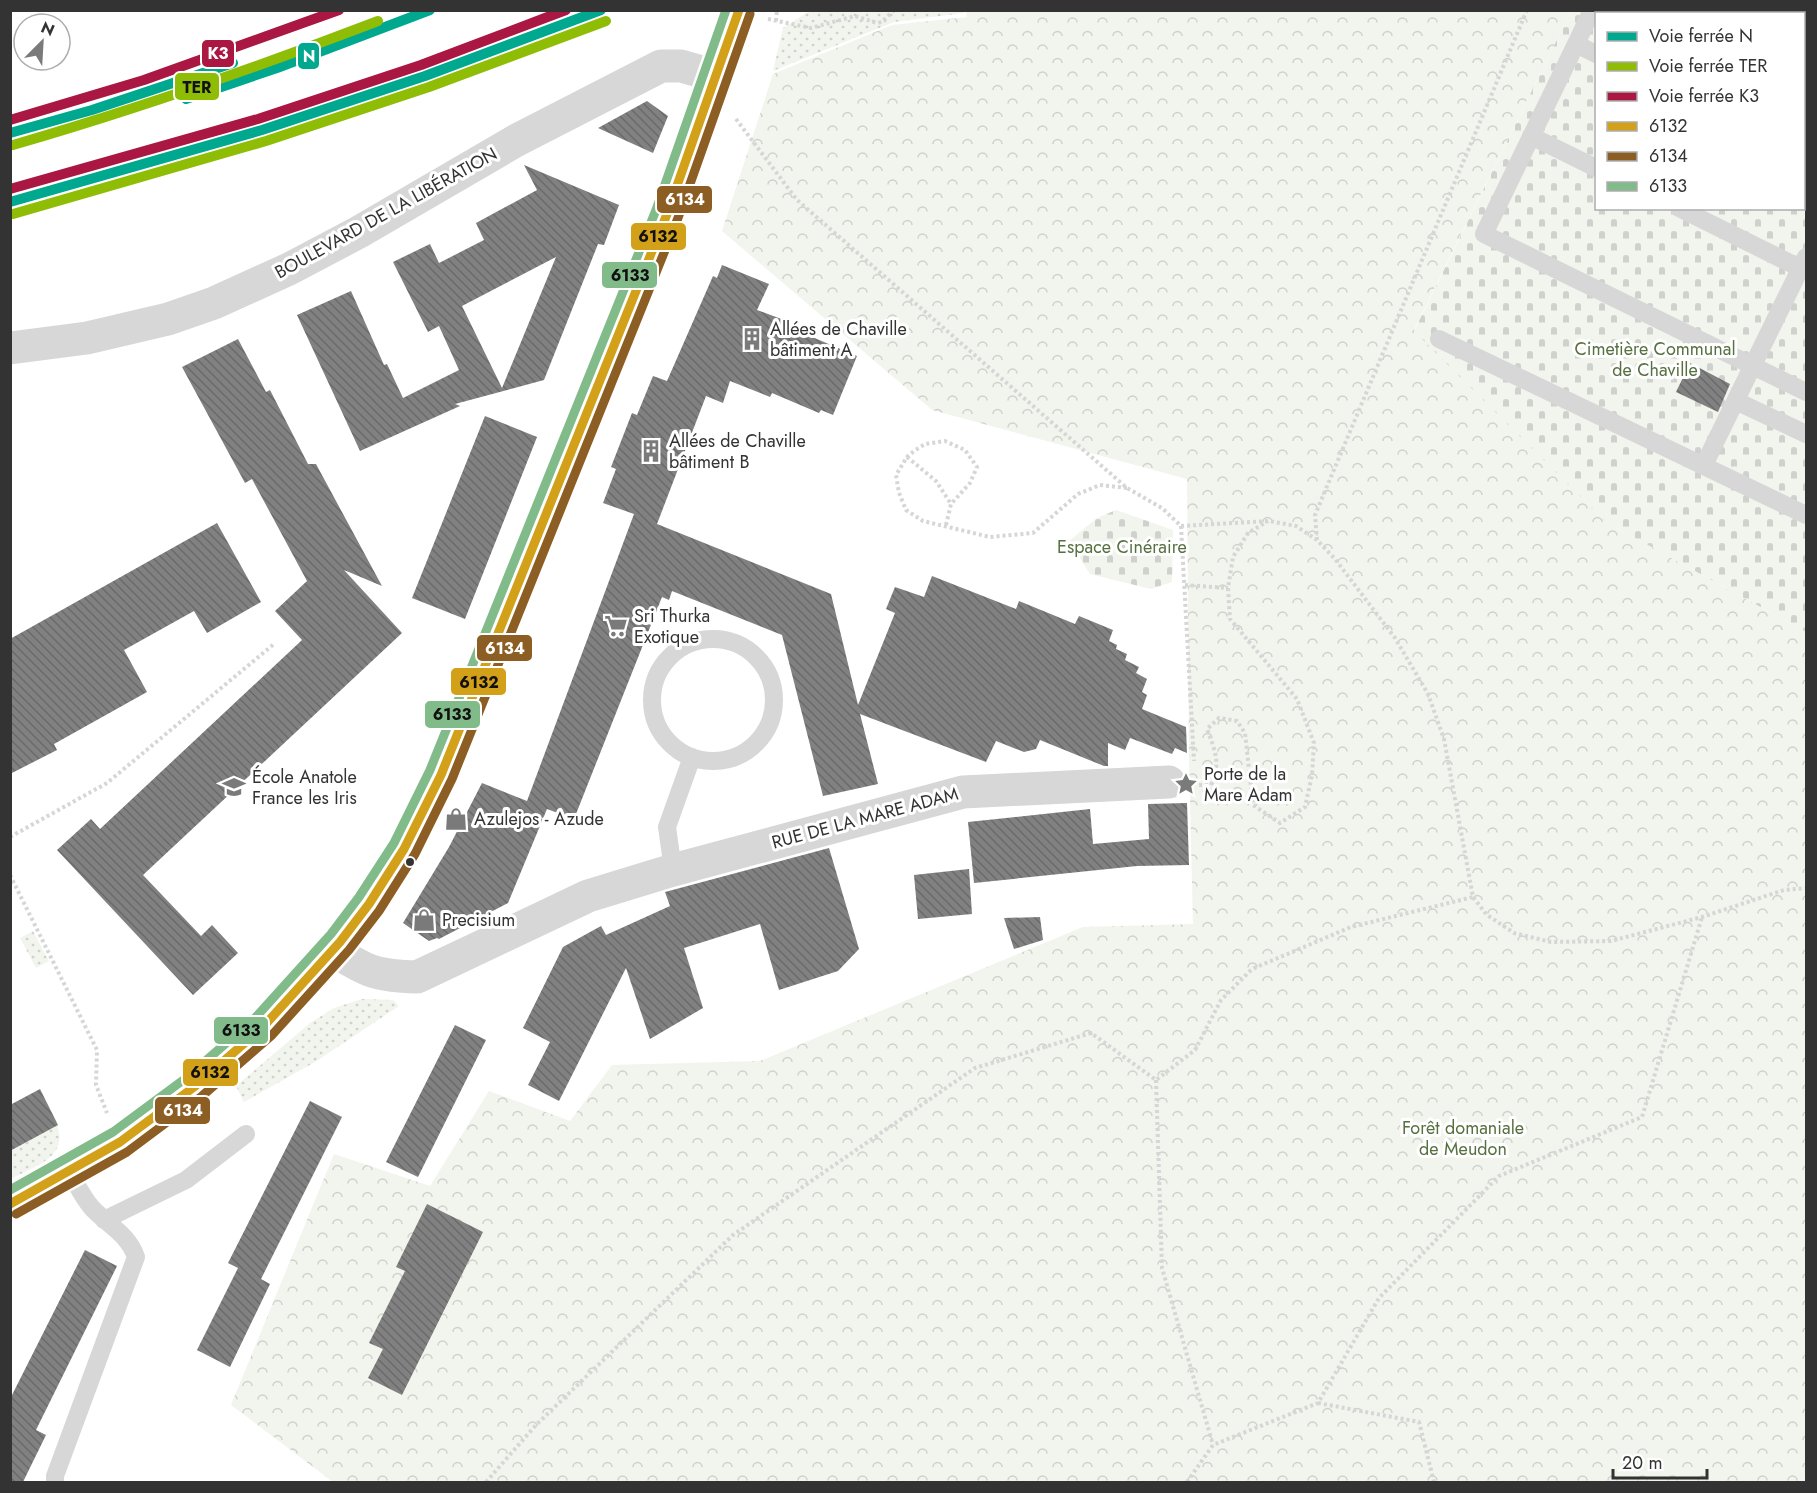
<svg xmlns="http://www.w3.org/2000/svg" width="1817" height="1493" font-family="Jost,sans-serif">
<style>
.green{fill:url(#green-dots)}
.forest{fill:url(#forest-crowns)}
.cemetery{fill:url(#cemetery-stones);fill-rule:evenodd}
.building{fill:url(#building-back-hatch);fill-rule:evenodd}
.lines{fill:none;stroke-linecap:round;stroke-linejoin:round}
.path{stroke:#d6d6d6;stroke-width:4;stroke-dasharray:3 3;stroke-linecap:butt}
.service{stroke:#d7d7d7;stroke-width:18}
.minor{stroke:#d7d7d7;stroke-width:33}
.secondary{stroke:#d0d0d0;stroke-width:33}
.bus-1-casing{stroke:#fff;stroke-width:14}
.bus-2-casing{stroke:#fff;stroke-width:14}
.bus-3-casing{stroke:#fff;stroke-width:14}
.bus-1{stroke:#d2a019;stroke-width:9}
.bus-2{stroke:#8d5e24;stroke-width:9}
.bus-3{stroke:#81bb89;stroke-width:9}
.rail-1-casing{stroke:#fff;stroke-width:15}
.rail-2-casing{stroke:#fff;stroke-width:15}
.rail-3-casing{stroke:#fff;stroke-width:15}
.rail-1{stroke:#00a88f;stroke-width:10}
.rail-2{stroke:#8fbd05;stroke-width:10}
.rail-3{stroke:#aa1743;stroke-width:10}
.bus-dot{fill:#333;stroke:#fff;stroke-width:2}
.labels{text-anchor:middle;stroke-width:6;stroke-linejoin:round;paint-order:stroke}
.street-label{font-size:18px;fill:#333;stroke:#fff}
.poi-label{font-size:18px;fill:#333;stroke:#fff;text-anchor:start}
.park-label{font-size:18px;fill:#56703f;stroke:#fff}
.line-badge{stroke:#fff;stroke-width:2}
.badge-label{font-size:16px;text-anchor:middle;font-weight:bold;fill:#fff}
.pale-badge-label{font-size:16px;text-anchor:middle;font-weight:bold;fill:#111}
</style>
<defs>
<pattern id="green-dots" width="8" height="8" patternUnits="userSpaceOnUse" patternTransform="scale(1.5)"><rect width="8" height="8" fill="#f1f5ed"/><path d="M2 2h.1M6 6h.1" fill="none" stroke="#cfd2cc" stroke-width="1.8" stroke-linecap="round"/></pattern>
<pattern id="forest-crowns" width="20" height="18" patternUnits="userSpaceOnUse" patternTransform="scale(1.5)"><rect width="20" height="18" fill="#f1f5ed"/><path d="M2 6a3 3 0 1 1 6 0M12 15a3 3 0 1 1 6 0" fill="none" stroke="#cfd2cc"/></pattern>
<pattern id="cemetery-stones" width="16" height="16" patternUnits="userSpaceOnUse" patternTransform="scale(1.5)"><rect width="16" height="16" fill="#f1f5ed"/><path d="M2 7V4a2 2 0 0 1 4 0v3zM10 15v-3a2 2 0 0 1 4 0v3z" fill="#cfd2cc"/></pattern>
<pattern id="building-back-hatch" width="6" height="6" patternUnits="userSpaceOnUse" patternTransform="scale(1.5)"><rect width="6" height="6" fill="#818181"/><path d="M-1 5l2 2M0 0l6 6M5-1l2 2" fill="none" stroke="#6a6a6a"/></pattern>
</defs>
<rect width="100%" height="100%" fill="#fff"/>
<!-- green -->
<path class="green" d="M809,11l154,-1 1,3 -70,9 -121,49 10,-43z
M33,931l16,30 -13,7 -16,-30z
M362,999l31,1 6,6 -84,56 -71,40 -8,-16 74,-63 24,-15z
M57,1125c12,33 -23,41 -46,54v-28z"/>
<!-- forest -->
<path class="forest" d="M966,11h605l-157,319 192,192 200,110v850h-1473l-102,-77 103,-251 96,32 59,-95 81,30 42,-56 148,-4 323,-134 110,-3 -4,-164 -2,-281 -255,-69 -210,-179 51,-157 119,-49 75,-8z"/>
<!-- cemetery -->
<path class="cemetery" d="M1571,11h235v621l-200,-110 -192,-191zM1596,14h208v194h-208z
M1116,510l57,20 -1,52 -21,7 -61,-15 -21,-33 28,-23z"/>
<!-- building -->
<path class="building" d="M647,101l21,15 -15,37 -55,-25z
M524,165l95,40 -15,40 -6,-1 -54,136 -89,24 5,2 -100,45 -63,-136 54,-24 33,74 3,-1 16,34 56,-28 -20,-44 -11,6 -35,-70 37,-18 9,19 45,-23 -8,-17 61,-33zM556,257l-54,131 -40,-82z
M722,265l47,19 -12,26 43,16 -2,5 59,25 -24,59 -12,-5 -2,3 -47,-20 -2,4 -40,-16 -7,22 -17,-7 -49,128 174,70 27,111 37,-92 -9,-4 9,-22 29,10 8,-21 84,33 3,-8 56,23 4,-8 34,14 -4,11 8,4 -1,4 11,5 -2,6 14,7 -3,6 11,6 -5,13 5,3 -5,14 44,18 1,26 -12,-5 -3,6 -42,-16 -5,12 -17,-7v23h-4l-64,-26 -4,9 -12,3 -28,-11 -10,21 -126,-48 18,70 -55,12 -41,-161 -110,-44 -3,9 -7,-3 -88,222 -27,-10 -39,94 -69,36 -2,-1 -8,3 -26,-18 46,-76 33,-64 45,18 107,-287 -31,-11 13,-34 -5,-2 21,-54 5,2 16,-39 14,5 46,-105 4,2z
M238,339l28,53 4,-2 38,74h8l66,122 -38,-16 58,63 -259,242 58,61 11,-11 26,28 -45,42 -136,-145 34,-31 9,10 202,-189 -27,-29 32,-30 -55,-102 -7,4 -63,-116z
M1690,363l40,21 -12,28 -42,-20z
M485,416l52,21 -72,182 -53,-21z
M217,523l44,79 -54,31 -13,-22 -70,39 23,42 -93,52 3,6 -47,24v-135z
M1187,803l2,62 -52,1 -163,17 -6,-61 122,-13 3,35 56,-5 -1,-35z
M829,848l30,101 -21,22 -59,19 -19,-66 -76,24 19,60 -53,31 -24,-71 -67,133 -31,-16 22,-43 -27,-14 40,-81 38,-21 5,9 64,-29 -5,-14z
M969,869l3,45 -54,5 -4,-44z
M1040,917l3,23 -29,9 -10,-31z
M455,1025l31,15 -68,137 -32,-15z
M40,1089l18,36 -48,26v-46z
M310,1101l32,16 -81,162 9,5 -40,83 -33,-17 41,-82 -10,-5z
M427,1204l56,28 -81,163 -34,-17 15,-29 -14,-6 36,-72 -9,-4z
M85,1250l32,16 -81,164 10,5 -23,47h-13v-83z"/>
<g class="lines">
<!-- path -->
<path class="path" d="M768,19l43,9 44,-12 22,7 5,-1 12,-12
M776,21l1,-11
M736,119l61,81 330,288 35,20 19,18 88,-5 27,5 21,14 18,19 60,79 33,56 16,45 29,158 14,18 27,18 37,9 60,-1 91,-24 82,-27 22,-2
M907,457l29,24 15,23
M946,525l5,-21 19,-21 7,-16 -12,-17 -20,-9 -20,3 -11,7 -7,6 -11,18 3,18 7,17 17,11 67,16 43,-4 45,-39 22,-9 27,3
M1181,526l13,235
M1317,540l-2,-25 212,-505
M1185,585l43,3
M1199,785h12c10,-23 4,-34 -4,-56l12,-11 18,3 8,12 8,72 27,18 25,-16 7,-32 2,-32 -17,-44 -67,-80 -2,-31 5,-31 15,-24 20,-12
M10,837l97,-54 167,-139
M10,875l87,175 -1,35 11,28
M1156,1080l6,188 51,177
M1318,1403l101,19 15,60
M486,1482l50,-57 197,-190 242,-167 116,-35 65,47 39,-30 26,-50 31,-31 99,-42 122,-30
M1187,1482l26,-37 105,-42 61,-105 120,-122 143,-59 60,-200"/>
<!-- service -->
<path class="service" d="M1624,14l2,-4
M1576,44l16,-34
M1596,54l-20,-10 -92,190 322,158
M1804,111l2,1
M1531,136l65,32
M1804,153l2,2
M1679,208l127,63
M1439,339l367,176
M1736,401l70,33
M1704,465l102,-208
M652 700a61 61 0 1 1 122 0a61 61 0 1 1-122 0Z
M673,870l-6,-43 25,-70
M104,1220l82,-40 60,-46
M55,1482v-6l81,-219c-8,-23 -28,-32 -44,-49 -9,-10 -16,-25 -23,-37"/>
<!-- minor -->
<path class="minor" d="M10,348l77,-10 81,-19 46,-16 75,-34 70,-37 158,-92 144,-74h20l35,10
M333,950c34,22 44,26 84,27l171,-81 85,-26 290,-78 206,-10"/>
<!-- secondary -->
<path class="secondary" d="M10,1204l110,-62 74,-55 69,-60 77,-85 29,-38 35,-55 37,-74 226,-561 72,-204"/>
<!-- bus-1 casing -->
<g class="bus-1-casing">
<path id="bus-1" d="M10,1204l110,-62 74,-55 69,-60 77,-85 29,-38 35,-55 37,-74 226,-561 72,-204"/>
</g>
<!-- bus-2 casing -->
<g class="bus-2-casing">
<path id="bus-2" d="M16,1214l111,-62 75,-56 70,-61 77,-85 30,-39 36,-57 37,-75 226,-561 72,-204"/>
</g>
<!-- bus-3 casing -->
<g class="bus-3-casing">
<path id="bus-3" d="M10,1190l103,-58 73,-54 69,-60 76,-84 28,-37 35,-54 36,-73 226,-560 70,-200"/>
</g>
<!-- bus-1 -->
<use href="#bus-1" class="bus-1"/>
<!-- bus-2 -->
<use href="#bus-2" class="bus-2"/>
<!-- bus-3 -->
<use href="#bus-3" class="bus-3"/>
<!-- rail-1 casing -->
<g class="rail-1-casing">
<path id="rail-1" d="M186,99l91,-31 153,-58
M10,133l82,-23 141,-47
M10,202l252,-72 163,-54 176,-66"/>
</g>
<!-- rail-2 casing -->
<g class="rail-2-casing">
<path id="rail-2" d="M13,145c124,-36 245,-78 365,-124
M13,214l253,-73 163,-54 177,-66"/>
</g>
<!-- rail-3 casing -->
<g class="rail-3-casing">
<path id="rail-3" d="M10,120l134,-40 195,-70
M10,189l248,-70 163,-54 145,-55"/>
</g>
<!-- rail-1 -->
<use href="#rail-1" class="rail-1"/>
<!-- rail-2 -->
<use href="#rail-2" class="rail-2"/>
<!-- rail-3 -->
<use href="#rail-3" class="rail-3"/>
</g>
<!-- icons -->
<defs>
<g id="building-bare" transform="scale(1.8)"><path d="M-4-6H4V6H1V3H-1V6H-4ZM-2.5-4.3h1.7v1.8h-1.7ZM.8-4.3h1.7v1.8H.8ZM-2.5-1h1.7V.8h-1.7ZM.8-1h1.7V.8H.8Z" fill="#7a7a7a" stroke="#fff" stroke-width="2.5" paint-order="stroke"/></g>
<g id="supermarket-bare" transform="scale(1.8)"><path d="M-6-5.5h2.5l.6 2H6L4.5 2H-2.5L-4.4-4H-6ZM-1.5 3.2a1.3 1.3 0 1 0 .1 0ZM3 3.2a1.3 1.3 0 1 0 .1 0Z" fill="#7a7a7a" stroke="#fff" stroke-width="2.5" paint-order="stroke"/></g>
<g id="sight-bare" transform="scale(1.8)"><path d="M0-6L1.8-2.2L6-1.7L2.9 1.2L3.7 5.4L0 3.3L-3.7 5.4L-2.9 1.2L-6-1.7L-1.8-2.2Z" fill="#7a7a7a" stroke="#fff" stroke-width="2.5" paint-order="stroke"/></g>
<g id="school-bare" transform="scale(1.8)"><path d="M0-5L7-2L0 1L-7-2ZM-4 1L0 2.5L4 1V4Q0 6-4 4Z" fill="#7a7a7a" stroke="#fff" stroke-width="2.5" paint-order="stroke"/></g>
<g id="shop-bare" transform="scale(1.8)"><path d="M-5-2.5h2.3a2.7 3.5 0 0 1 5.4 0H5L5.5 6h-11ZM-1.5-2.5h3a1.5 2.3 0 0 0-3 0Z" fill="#7a7a7a" stroke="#fff" stroke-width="2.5" paint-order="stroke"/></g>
</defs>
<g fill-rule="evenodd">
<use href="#building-bare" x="752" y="339"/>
<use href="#building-bare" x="651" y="451"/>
<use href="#supermarket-bare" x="616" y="626"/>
<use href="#sight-bare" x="1186" y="784"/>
<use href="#school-bare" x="234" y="787"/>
<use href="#shop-bare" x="456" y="819"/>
<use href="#shop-bare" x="424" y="920"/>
</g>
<!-- markers -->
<circle class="bus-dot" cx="410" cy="862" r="5"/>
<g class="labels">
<!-- street labels -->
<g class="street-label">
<text transform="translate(386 213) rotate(-29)" y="6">BOULEVARD DE LA LIBÉRATION</text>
<text transform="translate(865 818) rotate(-15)" y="6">RUE DE LA MARE ADAM</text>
</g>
<!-- poi labels -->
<g class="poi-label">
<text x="770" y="335">Allées de Chaville<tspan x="770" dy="21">bâtiment A</tspan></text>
<text x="669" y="447">Allées de Chaville<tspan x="669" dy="21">bâtiment B</tspan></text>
<text x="634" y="622">Sri Thurka<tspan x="634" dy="21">Exotique</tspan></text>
<text x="1204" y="780">Porte de la<tspan x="1204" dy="21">Mare Adam</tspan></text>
<text x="252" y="783">École Anatole<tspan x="252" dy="21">France les Iris</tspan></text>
<text x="474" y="825">Azulejos - Azude</text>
<text x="442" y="926">Precisium</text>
</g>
<!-- park labels -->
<g class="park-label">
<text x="1655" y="355">Cimetière Communal<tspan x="1655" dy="21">de Chaville</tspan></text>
<text x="1122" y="553">Espace Cinéraire</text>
<text x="1463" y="1134">Forêt domaniale<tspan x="1463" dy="21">de Meudon</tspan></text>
</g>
</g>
<g class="line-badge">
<rect x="201" y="39" width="34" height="29" rx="6" fill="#aa1743"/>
<rect x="297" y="42" width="23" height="28" rx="6" fill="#00a88f"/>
<rect x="174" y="72" width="46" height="29" rx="6" fill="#8fbd05"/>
<rect x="656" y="185" width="57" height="29" rx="6" fill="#8d5e24"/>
<rect x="630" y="222" width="57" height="29" rx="6" fill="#d2a019"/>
<rect x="601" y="261" width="57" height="28" rx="6" fill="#81bb89"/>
<rect x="476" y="634" width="57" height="28" rx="6" fill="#8d5e24"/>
<rect x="450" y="667" width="57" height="29" rx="6" fill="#d2a019"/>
<rect x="424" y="700" width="57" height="29" rx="6" fill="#81bb89"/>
<rect x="213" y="1016" width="56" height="29" rx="6" fill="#81bb89"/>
<rect x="182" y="1058" width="57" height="29" rx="6" fill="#d2a019"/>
<rect x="154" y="1096" width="57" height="29" rx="6" fill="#8d5e24"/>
</g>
<g class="badge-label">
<text x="218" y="59">K3</text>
<text x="309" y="62">N</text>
<text x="685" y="205">6134</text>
<text x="505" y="654">6134</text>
<text x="183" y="1116">6134</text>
</g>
<g class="pale-badge-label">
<text x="197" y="93">TER</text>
<text x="658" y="242">6132</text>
<text x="630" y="281">6133</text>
<text x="479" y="688">6132</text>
<text x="452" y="720">6133</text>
<text x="241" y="1036">6133</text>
<text x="210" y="1078">6132</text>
</g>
<!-- border -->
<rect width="1817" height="1493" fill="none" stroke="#333333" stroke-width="24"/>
<!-- legend -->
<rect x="1595" y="12" width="210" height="198" fill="#ffffff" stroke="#adadad" stroke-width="1.5"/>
<rect x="1607" y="32" width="30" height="9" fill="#00a88f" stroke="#adadad" stroke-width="1.5"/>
<text x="1649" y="42" font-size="18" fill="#333333">Voie ferrée N</text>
<rect x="1607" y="62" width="30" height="9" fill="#8fbd05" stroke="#adadad" stroke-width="1.5"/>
<text x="1649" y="72" font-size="18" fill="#333333">Voie ferrée TER</text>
<rect x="1607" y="92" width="30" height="9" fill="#aa1743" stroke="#adadad" stroke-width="1.5"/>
<text x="1649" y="102" font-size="18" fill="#333333">Voie ferrée K3</text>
<rect x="1607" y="122" width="30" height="9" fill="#d2a019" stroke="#adadad" stroke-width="1.5"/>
<text x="1649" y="132" font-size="18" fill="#333333">6132</text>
<rect x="1607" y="152" width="30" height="9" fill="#8d5e24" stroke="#adadad" stroke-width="1.5"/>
<text x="1649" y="162" font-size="18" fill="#333333">6134</text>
<rect x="1607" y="182" width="30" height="9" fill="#81bb89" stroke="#adadad" stroke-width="1.5"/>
<text x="1649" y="192" font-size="18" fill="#333333">6133</text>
<!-- north arrow -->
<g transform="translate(42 42) rotate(24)"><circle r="28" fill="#ffffff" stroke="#adadad" stroke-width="1.5"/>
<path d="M0-4.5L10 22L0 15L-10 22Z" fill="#7a7a7a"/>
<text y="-9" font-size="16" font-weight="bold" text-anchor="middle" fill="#333333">N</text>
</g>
<!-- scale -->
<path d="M1613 1469v9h94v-9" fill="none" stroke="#333333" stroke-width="3"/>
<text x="1622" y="1469" font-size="18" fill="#333333" stroke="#ffffff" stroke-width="4.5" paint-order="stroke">20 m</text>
</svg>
